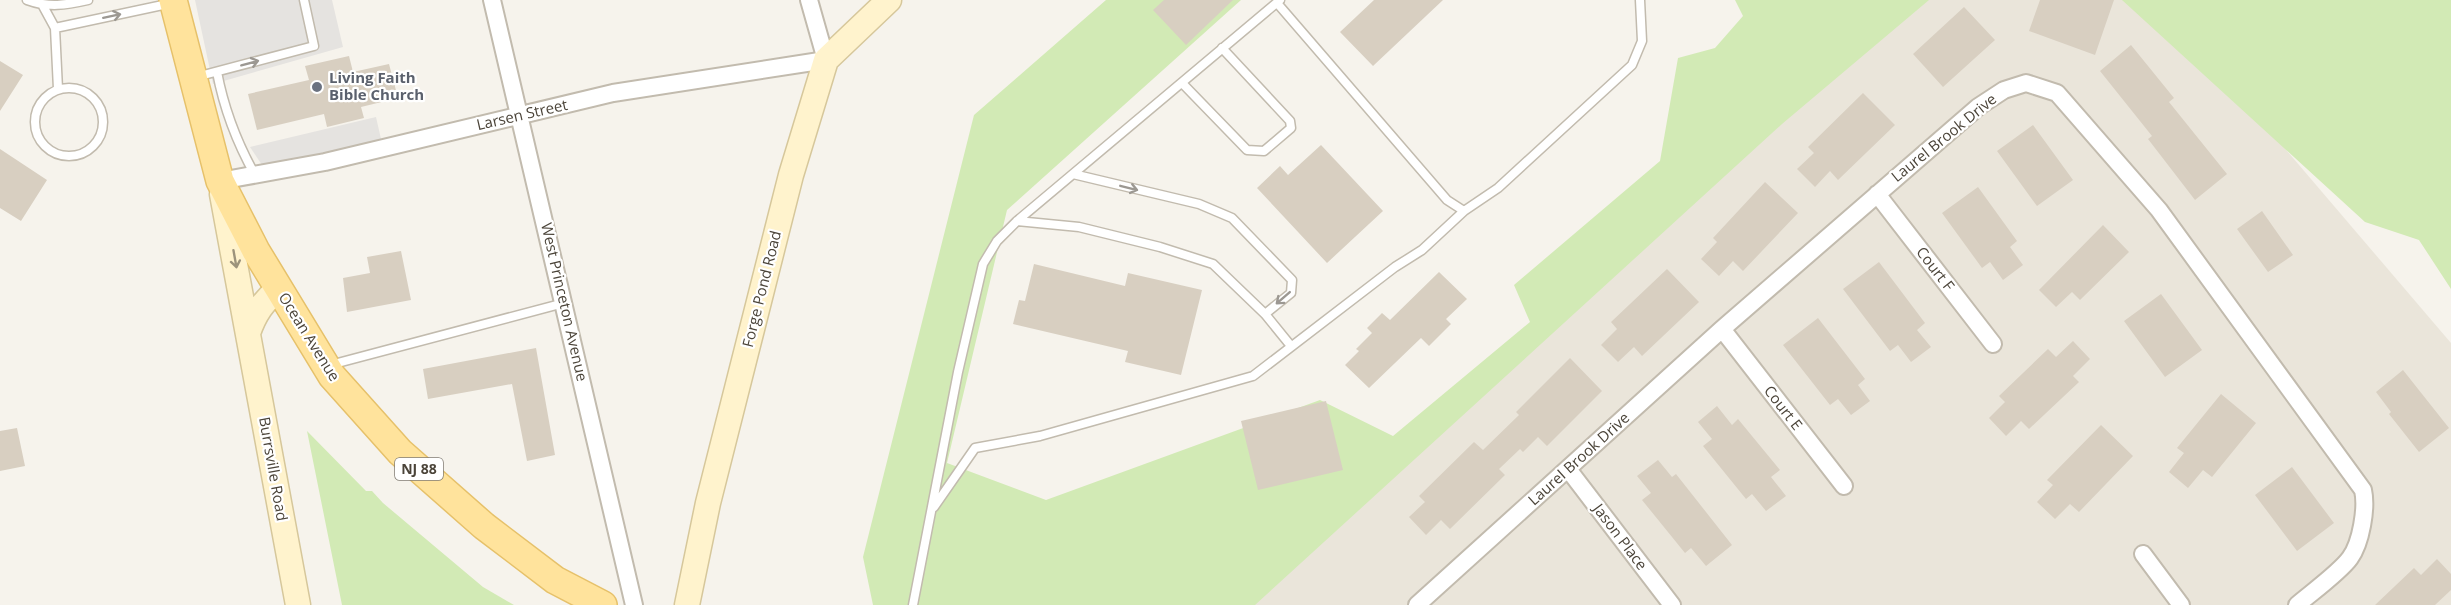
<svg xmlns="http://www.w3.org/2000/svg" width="2451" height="605" font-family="'Open Sans',sans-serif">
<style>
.residential{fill:#eae5da}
.green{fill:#d2eab5}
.parking{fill:#e5e3e0}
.building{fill:#d8cfc1}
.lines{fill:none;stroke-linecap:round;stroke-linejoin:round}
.lane-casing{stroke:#c2bbae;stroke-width:11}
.street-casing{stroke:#c2bbae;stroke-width:20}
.secondary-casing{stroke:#d6c79b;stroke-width:27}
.primary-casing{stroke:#e6c16a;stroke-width:30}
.lane{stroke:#fff;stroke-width:8}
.street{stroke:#fff;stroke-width:16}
.secondary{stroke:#fff3cd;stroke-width:24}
.primary{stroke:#ffe39c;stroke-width:27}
.oneway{stroke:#9c9892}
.oneway2{stroke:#9c937c}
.worship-dot{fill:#6b7280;stroke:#fff;stroke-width:2}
.labels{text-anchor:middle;stroke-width:4.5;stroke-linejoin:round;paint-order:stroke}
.shield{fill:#fff;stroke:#817c74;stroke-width:1.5}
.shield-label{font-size:14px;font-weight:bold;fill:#4b4439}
.worship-label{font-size:15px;font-weight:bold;fill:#5b616d;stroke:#fff;text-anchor:start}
.street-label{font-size:15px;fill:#4b4439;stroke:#fff}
</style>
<rect width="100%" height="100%" fill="#f6f3ec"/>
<!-- residential -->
<path class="residential" d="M1901,0h257l293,343v262h-1238z"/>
<!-- green -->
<path class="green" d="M1106,0h135l-234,210 -60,253 99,37 274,-100 73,36 137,-114 -16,-37 146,-124 18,-103 37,-10 28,-32 -8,-16h194l-147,124 -527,481h-382l-10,-48 111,-442z
M2122,0h329v289l-32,-49 -54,-18z
M307,431l59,60h6l11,12 100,84 31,18h-172z"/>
<!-- parking -->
<path class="parking" d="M195,0h137l11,47 -130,37z
M376,117l5,22 -117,29 -14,-21z"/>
<!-- building -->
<path class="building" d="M1164,0h69l-47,45 -33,-35z
M1374,0h69l-70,66 -33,-34z
M2040,0h74l-19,55 -66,-24z
M1964,7l31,33 -52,47 -30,-33z
M2131,45l43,53 -5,4 58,72 -32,26 -47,-61 4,-3 -52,-65z
M349,56l4,16 36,-8 9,34 -37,9 3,11 -37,9 -3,-13 -67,16 -9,-36 61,-14 -4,-14z
M0,61l23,14 -23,36z
M1863,93l32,32 -57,55 -8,-9 -15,16 -18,-18 17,-16 -6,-6z
M2033,125l40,55 -36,26 -40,-55z
M1321,145l62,66 -56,52 -70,-75 23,-22 8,9z
M0,149l47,31 -26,41 -21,-13z
M1765,182l33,31 -55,58 -10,-10 -14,15 -18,-17 16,-17 -4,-4z
M1978,187l39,54 -7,6 13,18 -20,15 -13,-18 -8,6 -40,-55z
M2262,211l31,44 -25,17 -31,-43z
M2103,225l26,27 -49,48 -8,-8 -16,15 -17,-17z
M401,251l10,49 -64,12 -4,-34 27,-5 -3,-16z
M1879,262l46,61 -8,7 14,17 -20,15 -13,-17 -8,6 -47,-62z
M1034,264l91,22 3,-13 74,17 -21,85 -56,-13 3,-11 -115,-27 6,-24 6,1z
M1667,269l32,33 -57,54 -8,-9 -16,15 -17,-17 16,-16 -6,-7z
M1439,272l28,27 -21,20 5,5 -22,22 -8,-8 -52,50 -24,-23 14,-14 -3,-2 16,-16 -5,-5 15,-15 8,7z
M2161,294l41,56 -37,27 -41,-56z
M1818,318l47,61 -7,6 12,16 -19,14 -13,-16 -8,6 -47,-60z
M2073,341l17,18 -17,17 6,6 -50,47 -8,-8 -15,15 -17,-18 16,-16 -6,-6 49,-47 8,8z
M536,348l19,107 -28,6 -15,-77 -84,15 -5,-30z
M1570,358l32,33 -55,55 -9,-9 -15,15 -3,-3 -21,20 6,6 -55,54 -9,-9 -15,15 -17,-18 16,-15 -6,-6 55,-54 9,8 36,-35 -3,-3z
M2403,370l46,58 -30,24 -30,-38 2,-2 -15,-20z
M2221,394l35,29 -44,54 -9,-7 -15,18 -19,-16 15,-19 -7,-5z
M1326,401l17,69 -85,20 -17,-69z
M1717,406l15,19 6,-6 42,51 -9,7 15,19 -20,15 -14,-17 -6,5 -43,-53 9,-7 -14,-17z
M2101,425l32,31 -54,56 -9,-8 -15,15 -18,-17 16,-17 -6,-5z
M17,428l8,38 -25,5v-40z
M1658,460l14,17 4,-3 56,71 -26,21 -15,-18 -6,5 -43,-53 9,-7 -14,-17z
M2292,467l42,56 -37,28 -42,-56z
M2437,559l14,15v16l-16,15h-60l39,-37 7,7z"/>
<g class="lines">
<!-- lane casing -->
<g class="lane-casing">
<path id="lane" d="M27,0c22,8 39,5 61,0
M1277,3l170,197 17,11 34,-23 134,-123 10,-24 -2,-41
M43,6l12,22 3,61
M55,28l117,-25
M217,72c7,37 19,69 38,103
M196,77l118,-31 -10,-46
M1182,83l65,67 17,1 27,-23 -1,-7 -68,-73
M35 122a34 34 0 1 1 68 0a34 34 0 1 1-68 0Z
M1073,174l126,30 33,14 60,62 -1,13 -26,21
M1017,221l62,6 81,20 53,17 52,50 26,32
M330,365l234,-62
M934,507l41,-59 65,-12 213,-60 142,-109 27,-17 42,-39
M913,605l45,-233 25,-108 14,-23 20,-20 263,-221"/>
</g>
<!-- street casing -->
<g class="street-casing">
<path id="street" d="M492,0l142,605
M220,181l105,-19 288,-69 213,-33 -17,-60
M1877,194l116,150
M1722,329l122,157
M1568,469l104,136
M2143,554l38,51
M1417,605l305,-276 256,-222 26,-17 22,-7 31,10 102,117 204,280c4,18 -2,53 -13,68 -10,14 -39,35 -53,47"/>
</g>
<!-- secondary casing -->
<g class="secondary-casing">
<path id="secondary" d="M222,194l76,411
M248,333c7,-20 15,-31 31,-45
M687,605l21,-102 83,-328 35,-115 63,-60"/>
</g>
<!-- primary casing -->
<g class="primary-casing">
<path id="primary" d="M173,0l47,181 36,70 76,125 68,76 84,74 71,54 48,25"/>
</g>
<!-- lane -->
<use href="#lane" class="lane"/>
<!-- street -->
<use href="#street" class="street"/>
<!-- secondary -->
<use href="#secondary" class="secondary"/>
<!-- primary -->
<use href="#primary" class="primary"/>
</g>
<!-- one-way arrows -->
<defs><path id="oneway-shaft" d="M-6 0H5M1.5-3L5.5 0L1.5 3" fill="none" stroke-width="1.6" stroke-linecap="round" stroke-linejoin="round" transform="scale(1.5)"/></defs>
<g class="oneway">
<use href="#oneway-shaft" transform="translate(112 16) rotate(-12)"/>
<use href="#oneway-shaft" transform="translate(250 63) rotate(-15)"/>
<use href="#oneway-shaft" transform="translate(1129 188) rotate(14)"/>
<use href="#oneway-shaft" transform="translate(1283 298) rotate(139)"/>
</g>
<use class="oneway2" href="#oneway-shaft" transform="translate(235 259) rotate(80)"/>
<!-- markers -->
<circle class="worship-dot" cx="317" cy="87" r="6"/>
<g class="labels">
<!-- shield labels -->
<rect class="shield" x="395" y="458" width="48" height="22" rx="4.5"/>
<g class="shield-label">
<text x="419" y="474">NJ 88</text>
</g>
<!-- worship labels -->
<g class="worship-label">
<text x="329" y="83">Living Faith<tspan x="329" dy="17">Bible Church</tspan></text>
</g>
<!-- street labels -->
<g class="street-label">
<text transform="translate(522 115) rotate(-13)" y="5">Larsen Street</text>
<text transform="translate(1944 138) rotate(-39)" y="5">Laurel Brook Drive</text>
<text transform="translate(1935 269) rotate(52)" y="5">Court F</text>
<text transform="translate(762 289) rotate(-76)" y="5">Forge Pond Road</text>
<text transform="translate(564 302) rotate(77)" y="5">West Princeton Avenue</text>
<text transform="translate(309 337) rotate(58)" y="5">Ocean Avenue</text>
<text transform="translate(1783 408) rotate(52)" y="5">Court E</text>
<text transform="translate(1579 459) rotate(-42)" y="5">Laurel Brook Drive</text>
<text transform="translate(273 469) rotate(80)" y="5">Burrsville Road</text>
<text transform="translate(1620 537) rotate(53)" y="5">Jason Place</text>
</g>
</g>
</svg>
